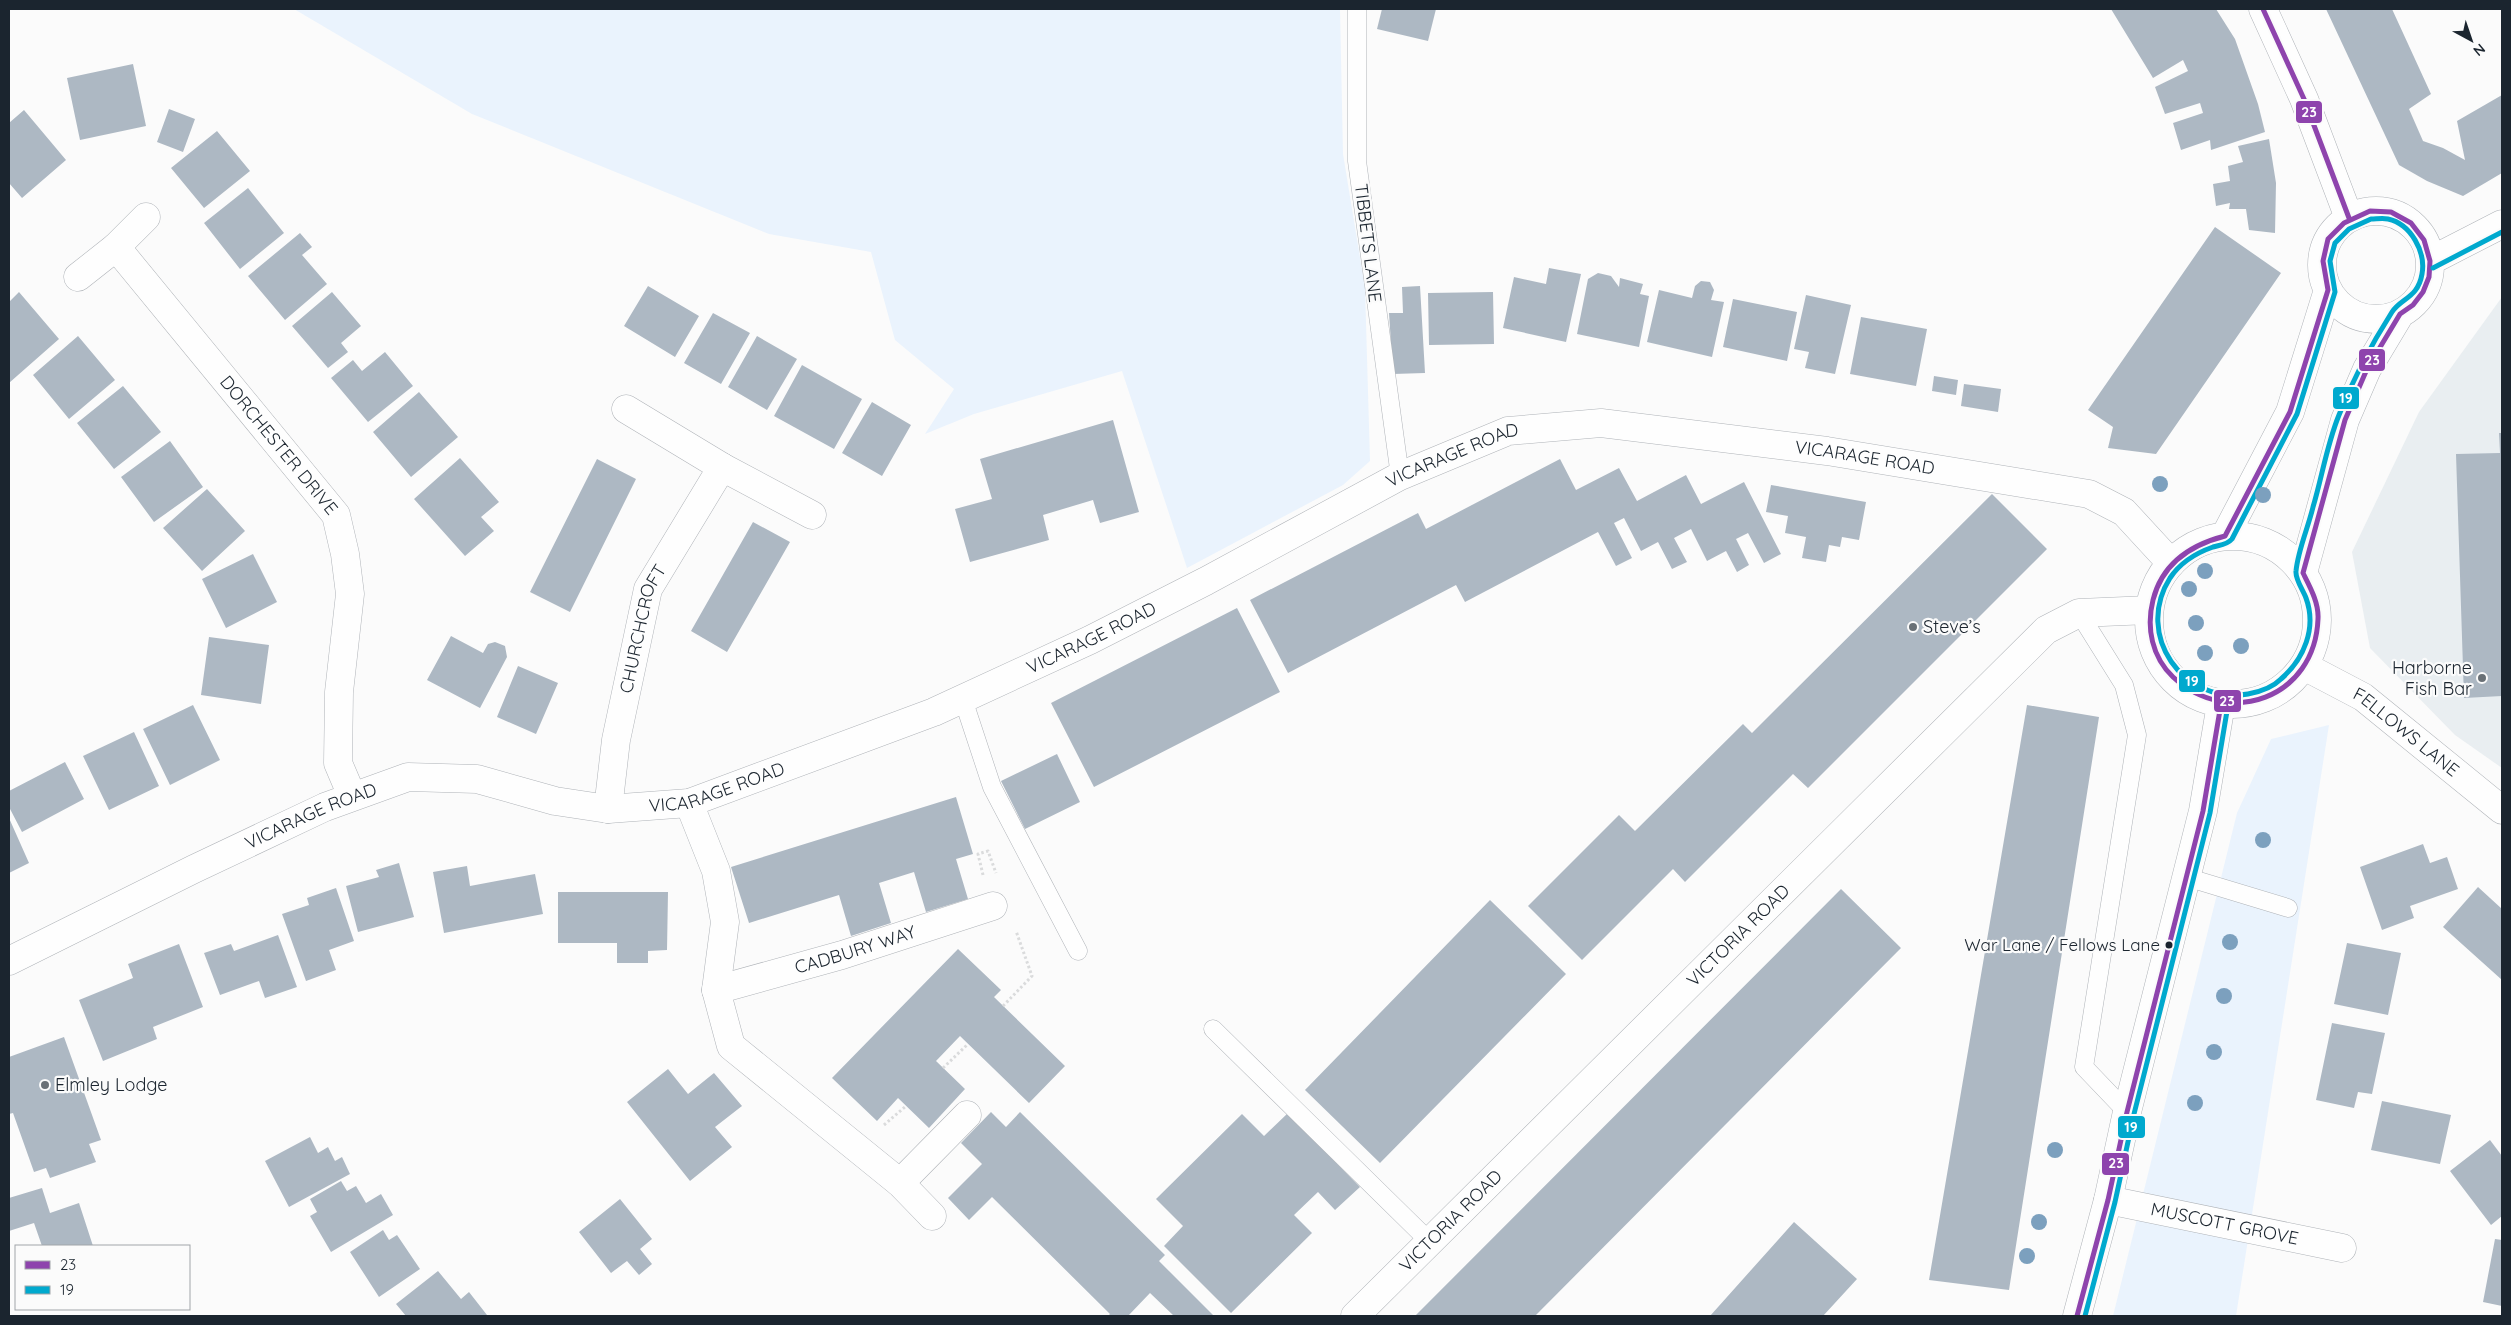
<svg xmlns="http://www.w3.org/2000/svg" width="2511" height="1325" font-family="Quicksand,sans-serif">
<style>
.built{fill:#e9eef1}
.green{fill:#eaf3fd}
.building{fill:#adb8c3}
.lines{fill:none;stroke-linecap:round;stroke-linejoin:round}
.service-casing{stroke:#afb3b8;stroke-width:19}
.minor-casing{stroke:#afb3b8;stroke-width:29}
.tertiary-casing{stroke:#afb3b8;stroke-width:29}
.path{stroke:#dadbdc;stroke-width:3;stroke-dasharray:2.5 2.5;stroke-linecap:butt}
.service{stroke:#fefefe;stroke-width:18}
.minor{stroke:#fefefe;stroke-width:28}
.tertiary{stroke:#fefefe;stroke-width:28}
.bus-1-casing{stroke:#fbfbfb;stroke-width:9}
.bus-2-casing{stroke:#fbfbfb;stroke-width:9}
.bus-1{stroke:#8e44ad;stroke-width:5}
.bus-2{stroke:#00a9ce;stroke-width:5}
.tree{fill:#7ca0be}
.poi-dot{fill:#697076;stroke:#fbfbfb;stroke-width:2}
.bus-dot{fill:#1b252f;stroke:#fbfbfb;stroke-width:2}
.labels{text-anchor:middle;stroke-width:4.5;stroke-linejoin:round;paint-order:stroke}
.bus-label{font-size:17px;fill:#1b252f;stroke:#fbfbfb;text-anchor:end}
.street-label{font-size:18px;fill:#1b252f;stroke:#fbfbfb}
.poi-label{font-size:18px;fill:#1b252f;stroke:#fbfbfb;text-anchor:start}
.line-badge{stroke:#fbfbfb;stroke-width:2}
.badge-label{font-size:14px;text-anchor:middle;font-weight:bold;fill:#fff}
</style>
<rect width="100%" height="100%" fill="#fbfbfb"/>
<!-- built -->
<path class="built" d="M2502,297v471l-47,-33 -85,-87 -18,-96 67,-140z"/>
<!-- green -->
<path class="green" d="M294,9h1046l3,145 22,134 5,173 -27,24 -156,83 -65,-197 -148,43 -49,20 29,-45 -59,-49 -24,-88 -102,-18 -297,-120z
M2329,725l-93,591h-123l124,-503 34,-74z"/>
<!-- building -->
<path class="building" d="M1382,9h54l-8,32 -51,-12z
M2111,9h105l19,30 23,65 7,28 -54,18 -1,-10 -29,10 -8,-27 30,-10 -3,-10 -35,11 -10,-27 33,-16 -5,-11 -30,18z
M2326,9h66l39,85 -22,15 14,32 20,7 22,12 -8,-39 45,-26v78l-39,23 -36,-15 -28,-16z
M133,64l13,62 -66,14 -13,-62z
M169,109l26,10 -12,33 -26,-10z
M24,110l42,50 -44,38 -13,-15v-60z
M217,131l33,40 -46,37 -33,-40z
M2269,139l7,44 -1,50 -26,-3 -3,-21h-17l1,-6 -14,3 -3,-22 17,-3 -2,-15 15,-4 -5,-16z
M248,188l36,45 -44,36 -36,-46z
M2215,227l66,46 -125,181 -48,-6 5,-21 -25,-17z
M300,233l12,14 -10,8 25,29 -42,36 -37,-44z
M1549,268l32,6 -15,68 -63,-14 11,-51 32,7z
M1598,273l13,3 8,11 1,-9 23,6 -3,10 9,2 -10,51 -62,-13 11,-55z
M1701,281l9,1 4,8 -3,10 13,2 -12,55 -65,-15 12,-52 33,8 3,-12z
M648,286l51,30 -24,41 -51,-31z
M1420,286l5,87 -32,1 -4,-61h14l-1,-26z
M19,292l40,47 -50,44v-81z
M332,292l29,34 -20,17 7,9 -20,16 -36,-42z
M1493,292l1,52 -65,1 -1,-52z
M1806,295l45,10 -16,69 -30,-6 4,-16 -15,-3z
M1733,299l64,13 -10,49 -64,-14z
M713,313l37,20 -29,51 -37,-21z
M1861,317l66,12 -11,57 -66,-12z
M78,336l37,44 -46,39 -36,-44z
M757,336l40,23 -30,51 -39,-23z
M385,352l28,34 -45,36 -37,-44 22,-18 9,11z
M802,365l60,34 -28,50 -60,-33z
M1934,376l24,4 -2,15 -24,-4z
M1964,384l37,5 -3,23 -37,-6z
M123,386l38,46 -47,37 -37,-46z
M419,392l39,45 -47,40 -38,-45z
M872,402l39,23 -29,51 -40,-23z
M1113,420l26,92 -39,11 -7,-23 -50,15 6,25 -79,22 -15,-53 37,-10 -12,-40z
M2499,433h3v263l-38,2 -8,-244 44,-1z
M170,441l33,46 -49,35 -33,-45z
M460,458l39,44 -18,15 13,14 -29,25 -51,-57z
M597,459l39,20 -66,133 -40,-20z
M1560,459l16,31 43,-22 18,33 49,-26 15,29 43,-22 37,72 -17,9 -16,-30 -12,6 13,26 -12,7 -11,-21 -19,10 -16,-32 -17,9 13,24 -15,7 -14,-27 -17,9 -17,-33 -10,5 18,35 -16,8 -18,-34 -133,70 -9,-17 -168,88 -38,-73 168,-87 8,16z
M1771,485l95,17 -7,38 -17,-3 -2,10 -11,-2 -3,17 -24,-4 4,-21 -21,-4 3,-17 -22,-4z
M207,489l38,42 -43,40 -39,-43z
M1992,494l55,55 -239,239 -15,-14 -108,108 -12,-13 -91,91 -54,-54 91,-91 16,16 108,-107 9,9z
M753,522l37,20 -63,110 -36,-21z
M253,554l24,48 -51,26 -24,-49z
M1237,608l43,84 -186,95 -43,-84z
M451,636l32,17 5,-9 7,-2 10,4 2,11 -27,51 -53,-28z
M209,637l60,8 -8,59 -60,-9z
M518,666l40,17 -22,51 -39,-17z
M193,705l27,55 -50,25 -27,-56z
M2027,705l72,12 -90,573 -80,-10z
M134,732l25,54 -50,24 -26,-54z
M1057,754l23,48 -55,27 -24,-48z
M65,762l19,37 -62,33 -13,-25v-16z
M956,797l17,57 -17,5 12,40 -42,13 -12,-40 -35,11 12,40 -40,13 -12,-41 -90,28 -18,-56z
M9,818l20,45 -20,10z
M2423,844l7,19 17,-6 11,32 -48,17 4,12 -32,12 -22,-63z
M399,863l15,54 -56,15 -12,-46 33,-9 -3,-7z
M467,866l3,20 65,-12 8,40 -99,19 -11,-61z
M2478,887l24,22v71l-59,-53z
M336,888l18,53 -25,9 7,20 -30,11 -24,-67 27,-9 -2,-7z
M1841,889l60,59 -366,368h-120z
M558,892h110l-1,58 -19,1v12h-31v-20h-59z
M1490,900l76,74 -186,189 -75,-73z
M278,935l19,52 -32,11 -6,-17 -39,14 -16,-42 27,-9 3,7z
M2347,943l54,10 -13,62 -54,-11z
M179,944l24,63 -50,20 4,12 -54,22 -24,-61 54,-22 -5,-14z
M958,949l43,41 -7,7 71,69 -36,37 -69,-67 -24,25 29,28 -36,39 -31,-30 -21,23 -45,-43z
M2332,1023l53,10 -13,61 -14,-2 -4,16 -38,-8z
M64,1037l37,103 -12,4 7,18 -46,16 -4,-10 -12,4 -21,-59 -4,1v-57z
M668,1069l20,25 26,-21 28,33 -27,21 17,20 -42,34 -63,-79z
M2382,1101l69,14 -11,49 -69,-14z
M991,1112l15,15 14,-15 145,143 -6,6 55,55h-40l-24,-23 -22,23h-20l2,-2 -118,-117 -23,23 -21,-22 34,-34 -21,-21z
M1288,1113l72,74 -25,23 -17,-18 -24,23 18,18 -81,80 -67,-67 19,-20 -27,-27 86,-85 22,22z
M310,1137l8,16 10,-6 7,14 7,-4 8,17 -61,33 -24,-46z
M2490,1140l12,16v60l-11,9 -41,-54z
M341,1181l6,10 9,-5 10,17 15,-9 12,21 -62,37 -21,-36 7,-4 -7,-13z
M42,1188l8,25 29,-10 14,43h-51l-8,-23 -25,8v-33z
M620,1199l32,40 -12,10 12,15 -13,11 -12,-14 -16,12 -32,-41z
M1794,1222l63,57 -34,37h-113z
M383,1230l6,10 8,-5 23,34 -41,28 -29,-45z
M2495,1239l7,1v66l-19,-4z
M438,1271l23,28 8,-7 18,23 -81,1 -10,-12z"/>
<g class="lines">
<!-- service casing -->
<g class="service-casing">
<path id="service" d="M1357,9v152l43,315
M2079,613l45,72 13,50 -53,332 43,45
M963,699l29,88 86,164
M2186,877l102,31
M1213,1029l217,213"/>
</g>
<!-- minor casing -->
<g class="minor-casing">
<g id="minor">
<path id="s1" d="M146,217l-30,30 220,268 9,39 5,40 -11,98 -1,71 14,33"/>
<path d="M78,277l38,-30"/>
<path d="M626,409l96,58"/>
<path id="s2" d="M2304,666l59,31 139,113"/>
<path d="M689,803l27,68 9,51 -9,68 15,56 169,137 32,33"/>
<path id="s3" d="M608,809l8,-69 32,-151 74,-122 90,48"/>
<path id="s4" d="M9,961l185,-92 131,-62 83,-30 69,2 78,22 53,8 81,-6 245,-91 156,-72 116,-59 194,-105 108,-45 93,-8 226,28 262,43 35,18 47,51"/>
<path id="s5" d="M716,990l126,-35 151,-49"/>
<path d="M900,1183l67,-68"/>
<path id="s6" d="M2108,1200l234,48"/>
<path id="s7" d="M1355,1316l691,-686 33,-17 70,-3"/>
</g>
</g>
<!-- tertiary casing -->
<g class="tertiary-casing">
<path id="tertiary" d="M2263,9l41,90 45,119
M2322 265a54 54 0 1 1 108 0a54 54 0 1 1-108 0Z
M2430,261l72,-37
M2225,536l65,-124 38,-122
M2149 620a84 84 0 1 1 168 0a84 84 0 1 1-168 0Z
M2303,573l42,-153 22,-51 33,-55
M2077,1316l31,-116 19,-88 76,-301 18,-107"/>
</g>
<!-- path -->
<path class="path" d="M983,875l-5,-21 10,-3 8,22
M1003,1006l29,-30 -16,-45
M943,1068l25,-24
M884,1125l22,-19"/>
<!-- service -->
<use href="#service" class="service"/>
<!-- minor -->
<use href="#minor" class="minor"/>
<!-- tertiary -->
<use href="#tertiary" class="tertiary"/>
<!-- bus-1 casing -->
<g class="bus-1-casing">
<path id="bus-1" d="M2263,9l41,90 45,119
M2370,211l21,1 20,11 13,17 6,21 -1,16 -6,15 -10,13 -13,9 -33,55 -22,51 -42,153c7,14 16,30 15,46 -3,79 -89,110 -145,58 -21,-20 -27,-49 -20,-77 9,-36 37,-55 72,-64l65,-124 38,-122 -5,-29 5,-22 16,-16z
M2077,1316l31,-116 19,-88 76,-301 18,-107"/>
</g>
<!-- bus-2 casing -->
<g class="bus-2-casing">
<path id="bus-2" d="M2371,219c5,0 12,-1 17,0 23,5 38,33 34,55 -4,24 -21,24 -30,38 -21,33 -39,67 -53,103 -12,29 -17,62 -26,92 -5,21 -15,43 -17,64 -1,8 7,19 10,27 11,30 -2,61 -25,81 -8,8 -22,13 -33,15 -65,11 -114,-59 -78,-116 10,-15 26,-25 43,-31 7,-2 14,-2 19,-8l65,-125 38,-122 -5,-31 5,-18 14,-14z
M2433,268l69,-36
M2085,1316l30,-114 19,-88 76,-301 18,-108"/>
</g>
<!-- bus-1 -->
<use href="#bus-1" class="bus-1"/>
<!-- bus-2 -->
<use href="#bus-2" class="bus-2"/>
</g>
<!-- trees -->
<g class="tree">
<circle cx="2160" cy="484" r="8"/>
<circle cx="2263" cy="495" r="8"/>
<circle cx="2205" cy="571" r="8"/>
<circle cx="2189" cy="589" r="8"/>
<circle cx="2196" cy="623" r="8"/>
<circle cx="2241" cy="646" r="8"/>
<circle cx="2205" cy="653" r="8"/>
<circle cx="2263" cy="840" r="8"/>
<circle cx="2230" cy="942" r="8"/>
<circle cx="2224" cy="996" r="8"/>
<circle cx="2214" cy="1052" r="8"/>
<circle cx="2195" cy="1103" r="8"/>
<circle cx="2055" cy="1150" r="8"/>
<circle cx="2039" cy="1222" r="8"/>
<circle cx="2027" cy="1256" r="8"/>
</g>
<!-- markers -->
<g class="poi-dot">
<circle cx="1913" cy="627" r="5"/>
<circle cx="2482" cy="678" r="5"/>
<circle cx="45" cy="1085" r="5"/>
</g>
<circle class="bus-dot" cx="2169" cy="945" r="4.5"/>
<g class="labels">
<!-- bus labels -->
<g class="bus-label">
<text x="2160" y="951">War Lane / Fellows Lane</text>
</g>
<!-- street labels -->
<g class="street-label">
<text transform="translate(1368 243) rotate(83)" y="6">TIBBETS LANE</text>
<text dy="6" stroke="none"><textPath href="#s1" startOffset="299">DORCHESTER DRIVE</textPath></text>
<text dy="6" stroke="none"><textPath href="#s4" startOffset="1565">VICARAGE ROAD</textPath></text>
<text dy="6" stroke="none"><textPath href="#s4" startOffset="1985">VICARAGE ROAD</textPath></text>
<text dy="6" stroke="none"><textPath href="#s3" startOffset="184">CHURCHCROFT</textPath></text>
<text dy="6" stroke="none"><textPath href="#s4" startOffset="1160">VICARAGE ROAD</textPath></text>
<text dy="6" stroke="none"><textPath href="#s2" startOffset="122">FELLOWS LANE</textPath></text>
<text dy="6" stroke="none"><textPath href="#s4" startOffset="755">VICARAGE ROAD</textPath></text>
<text dy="6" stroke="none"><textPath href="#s4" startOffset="335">VICARAGE ROAD</textPath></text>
<text dy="6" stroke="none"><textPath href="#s7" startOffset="540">VICTORIA ROAD</textPath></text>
<text dy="6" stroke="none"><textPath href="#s5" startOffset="145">CADBURY WAY</textPath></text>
<text dy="6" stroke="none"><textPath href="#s7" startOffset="135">VICTORIA ROAD</textPath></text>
<text dy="6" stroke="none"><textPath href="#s6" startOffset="119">MUSCOTT GROVE</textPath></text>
</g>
<!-- poi labels -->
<g class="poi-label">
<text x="1923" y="633">Steve’s</text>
<text x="2472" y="674" text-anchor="end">Harborne<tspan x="2472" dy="21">Fish Bar</tspan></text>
<text x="55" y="1091">Elmley Lodge</text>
</g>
</g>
<g class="line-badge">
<rect x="2295" y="100" width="28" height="24" rx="5" fill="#8e44ad"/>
<rect x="2358" y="348" width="28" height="24" rx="5" fill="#8e44ad"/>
<rect x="2332" y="386" width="28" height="24" rx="5" fill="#00a9ce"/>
<rect x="2178" y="669" width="28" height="24" rx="5" fill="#00a9ce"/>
<rect x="2213" y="689" width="29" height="24" rx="5" fill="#8e44ad"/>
<rect x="2117" y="1115" width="29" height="24" rx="5" fill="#00a9ce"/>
<rect x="2101" y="1152" width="29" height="24" rx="5" fill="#8e44ad"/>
</g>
<g class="badge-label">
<text x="2309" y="117">23</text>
<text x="2372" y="365">23</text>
<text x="2346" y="403">19</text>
<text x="2192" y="686">19</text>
<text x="2227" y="706">23</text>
<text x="2131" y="1132">19</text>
<text x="2116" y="1168">23</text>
</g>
<!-- border -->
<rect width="2511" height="1325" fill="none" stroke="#1b252f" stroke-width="20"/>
<!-- legend -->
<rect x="15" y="1245" width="175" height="65" fill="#fbfbfb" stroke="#a1a5a9"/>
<rect x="25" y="1261" width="25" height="8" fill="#8e44ad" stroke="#a1a5a9"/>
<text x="60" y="1270" font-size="15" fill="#1b252f">23</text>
<rect x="25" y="1286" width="25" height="8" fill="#00a9ce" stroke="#a1a5a9"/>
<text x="60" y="1295" font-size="15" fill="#1b252f">19</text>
<!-- north arrow -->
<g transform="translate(2471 40) rotate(140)" stroke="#fbfbfb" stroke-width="4" paint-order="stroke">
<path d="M0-4L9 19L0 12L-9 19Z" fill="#1b252f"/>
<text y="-8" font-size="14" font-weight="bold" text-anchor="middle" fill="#1b252f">N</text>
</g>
</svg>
